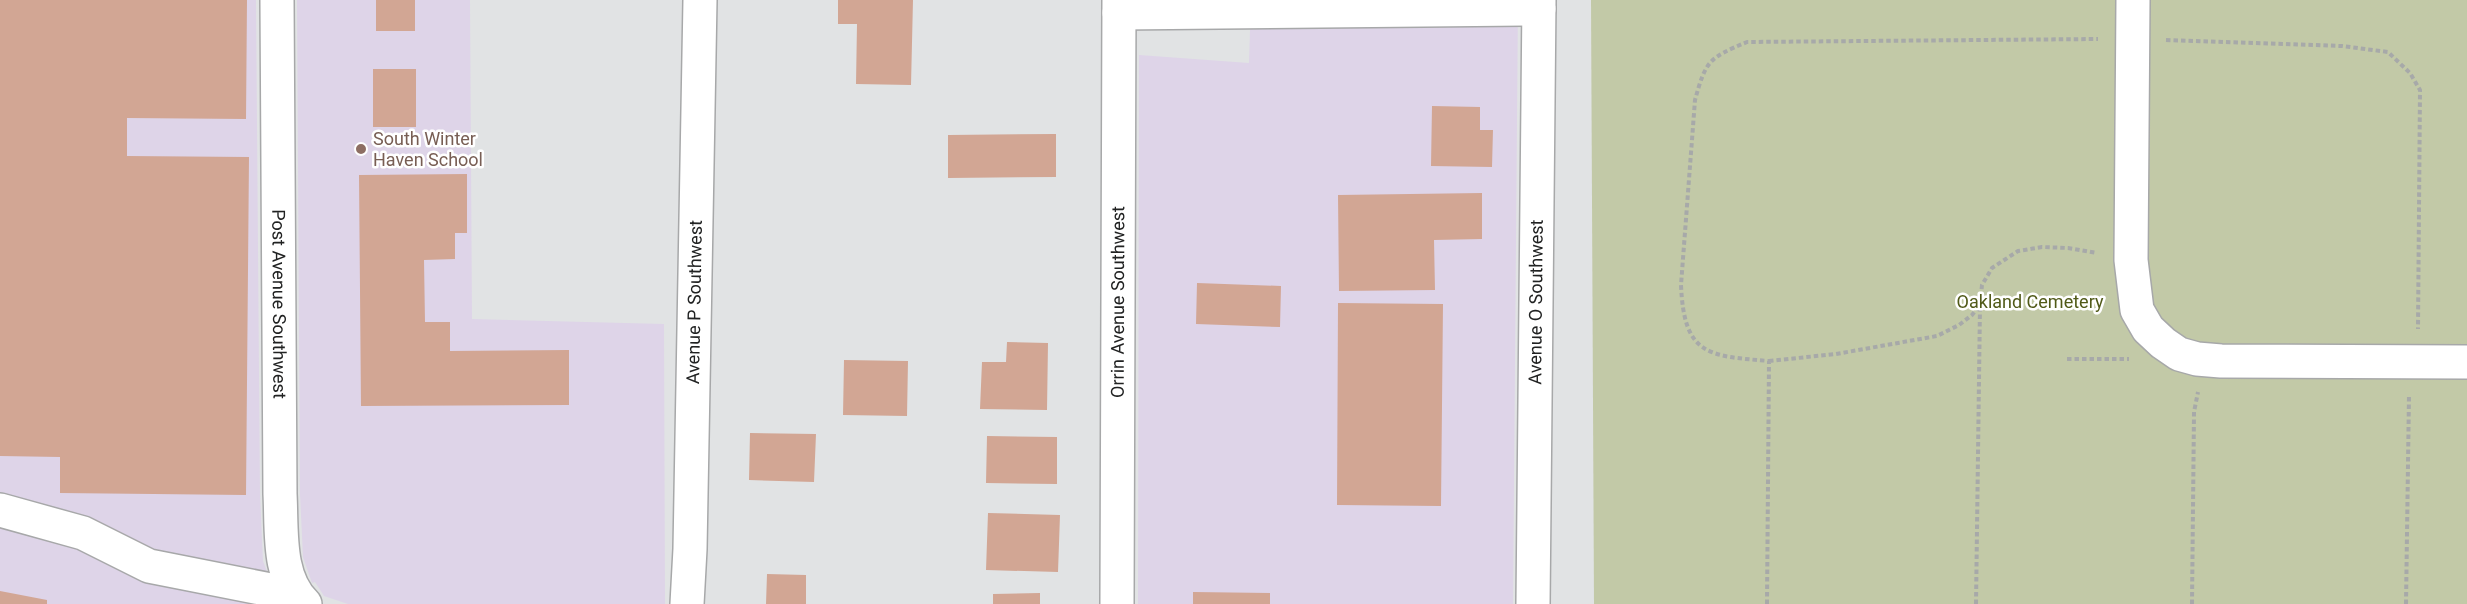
<svg xmlns="http://www.w3.org/2000/svg" width="2467" height="604" font-family="Roboto,sans-serif">
<style>
.industrial{fill:#ded4e8}
.green{fill:#c2c9a7}
.building{fill:#d2a694}
.lines{fill:none;stroke-linecap:round;stroke-linejoin:round}
.minor-casing{stroke:#a7a8a9;stroke-width:36}
.path{stroke:#a7a9a9;stroke-width:4;stroke-dasharray:4.5 3;stroke-linecap:butt}
.minor{stroke:#fff;stroke-width:33}
.education-dot{fill:#8d6e63;stroke:#fff;stroke-width:2}
.labels{text-anchor:middle;stroke-width:5;stroke-linejoin:round;paint-order:stroke}
.education-label{font-size:18px;fill:#785e54;stroke:#fff;text-anchor:start}
.street-label{font-size:18px;fill:#212222;stroke:#fff}
.park-label{font-size:18px;fill:#515a19;stroke:#fff}
</style>
<rect width="100%" height="100%" fill="#e1e3e4"/>
<!-- industrial -->
<path class="industrial" d="M0,0h256l4,495 3,66 16,43h-279z
M297,0h173l2,319 192,5 1,280h-317l-24,-8 -9,-14 -3,1 -9,-26 -3,-63z
M1251,0h267l-5,604h-375l1,-549 110,8z"/>
<!-- green -->
<path class="green" d="M1591,0h876v604h-873z"/>
<!-- building -->
<path class="building" d="M0,0h247l-1,119 -119,-1v38l122,1 -3,338 -186,-2v-36l-60,-1z
M376,0h39v31h-39z
M838,0h75l-2,85 -55,-1 1,-60h-19z
M373,69h43v58h-43z
M1432,106l48,1v23h13l-1,37 -61,-1z
M1056,134v43l-108,1v-43z
M467,174v59h-12v26l-31,1 1,62h25v29l119,-1v55l-208,1 -2,-231z
M1482,193v46l-48,1 1,50 -96,1 -1,-96z
M1197,283l84,3 -1,41 -84,-3z
M1338,303l105,1 -2,202 -104,-1z
M1007,342l41,1 -1,67 -67,-1 2,-47h24z
M844,360l64,1 -1,55 -64,-1z
M750,433l66,1 -2,48 -65,-2z
M987,436l70,1v47l-71,-1z
M988,513l72,2 -2,57 -72,-2z
M767,574l39,1v29h-40z
M0,591l47,9v4h-47z
M1193,592l77,1v11h-77z
M1040,593v11h-47v-10z"/>
<g class="lines">
<!-- minor casing -->
<g class="minor-casing">
<g id="minor">
<path id="s1" d="M277,0l3,494c2,36 -3,83 25,110"/>
<path d="M2133,0l-2,260 6,50 11,19 15,14 16,11 18,5 24,2 246,1"/>
<path d="M1119,13l420,-4"/>
<path d="M0,510l83,23 66,33 147,29"/>
<path id="s2" d="M687,604l3,-55 10,-549"/>
<path id="s3" d="M1117,604l2,-604"/>
<path id="s4" d="M1533,604l6,-604"/>
</g>
</g>
<!-- path -->
<path class="path" d="M2166,40l176,6 46,6 22,21 10,17 -2,239
M2067,359h62
M1769,361l67,-7 101,-18 22,-11 13,-10 8,-10
M1767,604l2,-243c-62,-5 -85,-6 -88,-76l14,-185c11,-40 14,-42 52,-58l351,-3
M1976,604l4,-299 2,-20 10,-17 26,-17 24,-4 26,1 29,5
M2192,604l2,-192 4,-20
M2406,604l3,-209"/>
<!-- minor -->
<use href="#minor" class="minor"/>
</g>
<!-- markers -->
<circle class="education-dot" cx="361" cy="149" r="6"/>
<g class="labels">
<!-- education labels -->
<g class="education-label">
<text x="373" y="145">South Winter<tspan x="373" dy="21">Haven School</tspan></text>
</g>
<!-- street labels -->
<g class="street-label">
<text dy="6" stroke="none"><textPath href="#s2" startOffset="302">Avenue P Southwest</textPath></text>
<text dy="6" stroke="none"><textPath href="#s3" startOffset="302">Orrin Avenue Southwest</textPath></text>
<text dy="6" stroke="none"><textPath href="#s4" startOffset="302">Avenue O Southwest</textPath></text>
<text dy="6" stroke="none"><textPath href="#s1" startOffset="304">Post Avenue Southwest</textPath></text>
</g>
<!-- park labels -->
<g class="park-label">
<text x="2030" y="308">Oakland Cemetery</text>
</g>
</g>
</svg>
